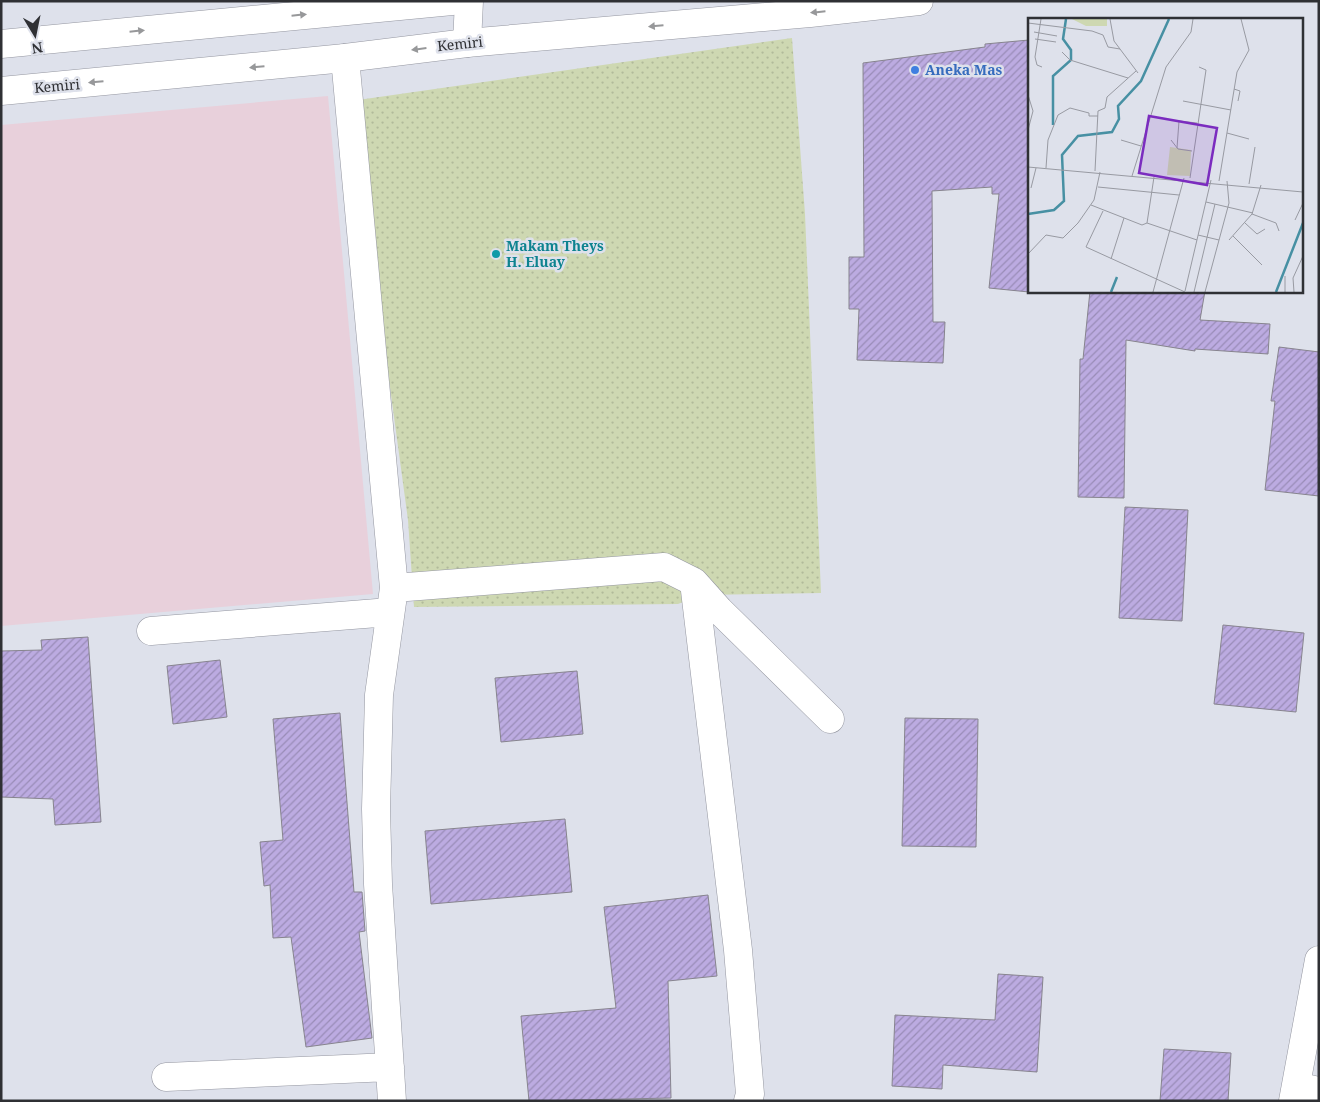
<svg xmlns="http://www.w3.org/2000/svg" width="1320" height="1102" font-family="'Noto Serif',serif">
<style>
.education{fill:#e8d0db}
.park{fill:url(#park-dots)}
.building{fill:url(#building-hatch);stroke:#87848e}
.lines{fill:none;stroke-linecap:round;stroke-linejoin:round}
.minor-casing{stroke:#9496a0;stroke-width:29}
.trunk-casing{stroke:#9496a0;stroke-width:29}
.minor{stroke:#fff;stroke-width:28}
.trunk{stroke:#fff;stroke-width:28}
.oneway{fill:#97989a}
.shop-dot{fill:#3f7fe0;stroke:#dee1eb;stroke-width:2}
.culture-dot{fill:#0f9aa8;stroke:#dee1eb;stroke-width:2}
.labels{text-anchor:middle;stroke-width:5;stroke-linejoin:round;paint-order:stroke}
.street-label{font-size:14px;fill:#2f3034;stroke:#dee1eb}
.shop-label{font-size:14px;font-weight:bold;fill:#366cbe;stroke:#dee1eb;text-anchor:start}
.culture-label{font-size:14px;font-weight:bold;fill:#0d838f;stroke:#dee1eb;text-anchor:start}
.inset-river{fill:none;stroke:#4790a3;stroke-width:2.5}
.inset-road{fill:none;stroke:#989aa2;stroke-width:1}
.view{fill:#7b2cbf;fill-opacity:0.15;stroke:#7b2cbf;stroke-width:2.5}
.inset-edge{fill:none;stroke:#2f3034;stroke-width:2.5}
</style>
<defs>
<pattern id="park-dots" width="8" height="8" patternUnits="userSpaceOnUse" patternTransform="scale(1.25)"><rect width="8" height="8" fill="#ced8b2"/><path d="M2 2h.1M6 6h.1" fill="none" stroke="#b1ba9a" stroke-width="1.8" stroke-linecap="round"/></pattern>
<pattern id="building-hatch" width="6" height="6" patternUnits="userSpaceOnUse" patternTransform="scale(1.25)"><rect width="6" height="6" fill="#bcabe1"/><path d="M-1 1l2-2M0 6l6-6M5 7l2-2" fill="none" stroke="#998cb7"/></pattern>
</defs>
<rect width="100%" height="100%" fill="#dee1eb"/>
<!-- education -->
<path class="education" d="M328,96l45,498 -372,32v-501z"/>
<!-- park -->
<path class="park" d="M792,38l13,176 16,379 -120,2 -23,9 -264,3 -6,-87 -25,-184 -25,-236z"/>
<!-- building -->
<path class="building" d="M1029,40v252l-40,-4 10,-94h-7v-7l-60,4 1,131h12l-2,41 -86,-3 2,-51h-10v-52h15l-1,-194 122,-16v-3z
M1090,291h115l-5,29 70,4 -2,30 -73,-5v2l-69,-11 -2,158 -46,-1 2,-138h3z
M1279,347l40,5v144l-54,-6 10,-89h-4z
M1125,507l63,3 -6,111 -63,-3z
M1223,625l81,8 -8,79 -82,-8z
M88,637l13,185 -46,3 -2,-26 -52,-2v-146l41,-1 -1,-10z
M220,660l7,57 -54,7 -6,-58z
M577,671l6,63 -82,8 -6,-64z
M340,713l14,179h8l3,39 -6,1 13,106 -66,9 -15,-110 -18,1 -3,-53 -6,1 -4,-44 23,-2 -10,-121z
M905,718l73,1 -2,128 -74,-1z
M565,819l7,73 -141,12 -6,-73z
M708,895l9,81 -49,5 3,117 -142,3 -8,-85 95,-8 -12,-101z
M998,974l45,3 -6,95 -94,-7 -1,24 -50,-3 3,-71 100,5z
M1164,1049l67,4 -3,48h-68z"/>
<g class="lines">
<!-- minor casing -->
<g class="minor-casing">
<path id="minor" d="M467,43l2,-42
M345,58l49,530 -15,107 -3,114 2,75 14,217
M694,582l44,368 12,144 -2,7
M394,588l270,-21 30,15 25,28 111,109
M151,631l239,-19
M166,1077l224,-10
M1296,1086l23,5
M1293,1101l26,-141"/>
</g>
<!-- trunk casing -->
<g class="trunk-casing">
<path id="trunk" d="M1,44l451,-43
M1,91l344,-33 122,-15 343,-30 109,-12"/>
</g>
<!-- minor -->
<use href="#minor" class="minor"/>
<!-- trunk -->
<use href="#trunk" class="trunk"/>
</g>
<!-- one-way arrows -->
<defs><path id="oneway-solid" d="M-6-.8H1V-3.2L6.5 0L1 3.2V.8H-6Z" transform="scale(1.25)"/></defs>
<g class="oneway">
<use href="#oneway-solid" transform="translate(818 12) rotate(174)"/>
<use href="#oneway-solid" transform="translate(299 15) rotate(-6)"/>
<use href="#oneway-solid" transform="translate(656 26) rotate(175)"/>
<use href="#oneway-solid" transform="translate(137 31) rotate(-6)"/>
<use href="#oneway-solid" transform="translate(419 49) rotate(173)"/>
<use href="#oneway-solid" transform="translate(257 67) rotate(175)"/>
<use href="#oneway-solid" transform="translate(96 82) rotate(175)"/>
</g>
<!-- markers -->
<circle class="shop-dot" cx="915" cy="70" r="5"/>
<circle class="culture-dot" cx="496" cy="254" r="5"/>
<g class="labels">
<!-- street labels -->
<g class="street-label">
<text transform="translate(460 44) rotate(-6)" y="5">Kemiri</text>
<text transform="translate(57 86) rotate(-5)" y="5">Kemiri</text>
</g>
<!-- shop labels -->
<g class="shop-label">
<text x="925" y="75">Aneka Mas</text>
</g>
<!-- culture labels -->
<g class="culture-label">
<text x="506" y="251">Makam Theys<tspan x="506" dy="16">H. Eluay</tspan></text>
</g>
</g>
<!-- overview -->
<g transform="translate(1028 18)">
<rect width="275" height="275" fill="#dee1eb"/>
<path d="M44,1h35v7h-21z" fill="#ced8b2"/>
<path d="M142,129l21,3 -1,26 -23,-1z" fill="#ced8b2"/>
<path class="inset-river" d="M25,107v-49l18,-16v-10l-8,-11 3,-20M0,196l26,-4 10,-9 -2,-46 16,-19 34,-4 7,-13 -1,-13 23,-25 28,-62M83,274l6,-15M248,274l27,-69"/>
<path class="inset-road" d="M13,1l-6,38 2,8 5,2M82,1l4,22 24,32M0,5l64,8 11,4 5,12 12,2M6,14l23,4M7,21l21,3M34,34l8,8 58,18M206,71l6,2 -2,10M0,77l5,16 -5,19M155,83l48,9M199,115l22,6M93,122l20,6M143,122l7,9 14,2M149,130l2,-27 18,2M0,149l275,25M18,150l2,-28 10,-25 12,-7 19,5v3h9M67,153l3,-60 7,-3 2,-11 29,-26M104,158l34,-109 25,-35 2,-13M162,160l16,-108 -7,-3M191,163l18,-109 12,-22 -8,-31M221,166l6,-37M70,169l81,8M3,170l5,-20M178,184l47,11M63,187l51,20 5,-2 50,17M75,193l-17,36 99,45M224,196l24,9 3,8M267,202l8,-17M119,205l7,-46M217,205l12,11 8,-5M170,217l21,5M205,218l29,29M201,222l23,-26 9,-29M0,236l18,-19 17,3 15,-15 16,-23 6,-28M83,241l13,-41M157,273l26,-111M125,274l31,-114M166,274l21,-88M177,274l24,-89 -2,-22M257,274v-16M266,274l-1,-14 10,-22"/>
<path class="view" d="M121,98l68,12 -10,57 -68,-12z"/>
<rect width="275" height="275" class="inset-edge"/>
</g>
<!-- border -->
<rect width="1320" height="1102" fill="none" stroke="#2f3034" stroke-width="5"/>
<!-- north arrow -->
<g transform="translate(35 35) rotate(170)" stroke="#dee1eb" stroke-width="4" paint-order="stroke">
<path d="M0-4L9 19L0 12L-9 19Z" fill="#2f3034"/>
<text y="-8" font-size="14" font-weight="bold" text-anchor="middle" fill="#2f3034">N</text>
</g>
</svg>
